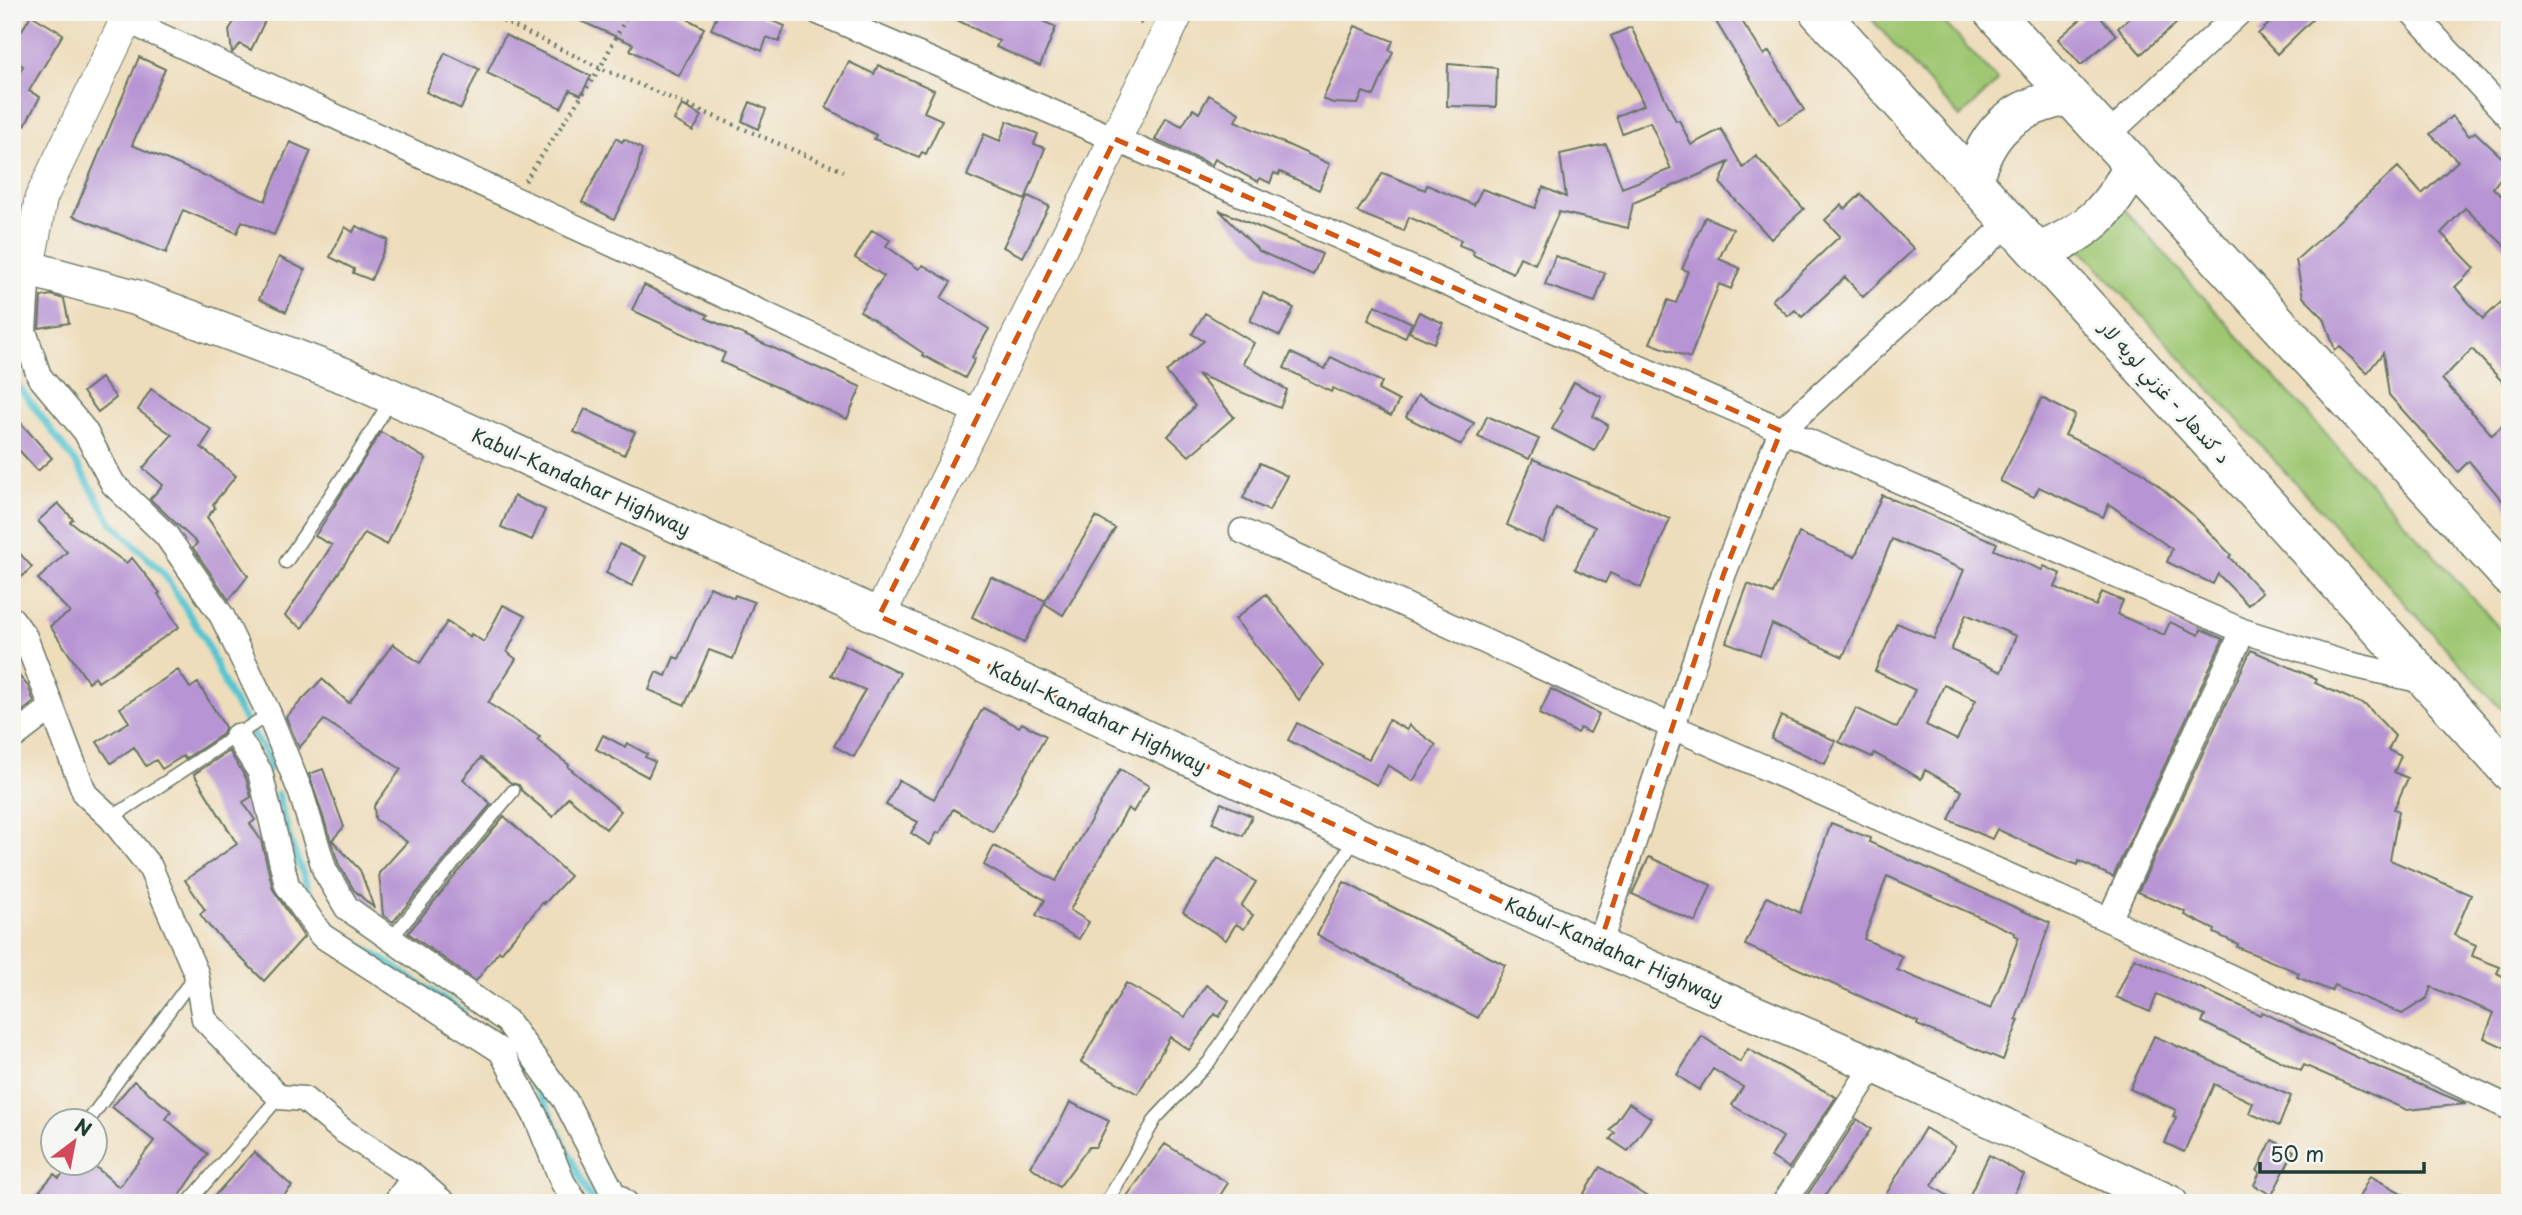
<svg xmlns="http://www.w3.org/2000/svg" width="2522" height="1215" font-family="'Playpen Sans','Playpen Sans Arabic',sans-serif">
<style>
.green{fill:#9fc772;stroke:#5f8253;stroke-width:2}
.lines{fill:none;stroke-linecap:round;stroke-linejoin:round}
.stream{stroke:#58c5d0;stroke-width:7}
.building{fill:#b794d3;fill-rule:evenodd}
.service-casing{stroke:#677563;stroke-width:15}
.minor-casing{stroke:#677563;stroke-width:27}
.tertiary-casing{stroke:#677563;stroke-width:34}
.secondary-casing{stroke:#677563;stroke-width:38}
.trunk-casing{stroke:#677563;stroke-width:41}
.path{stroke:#677563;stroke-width:4.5;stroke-dasharray:2 5;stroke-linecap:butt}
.service{stroke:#fff;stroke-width:12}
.minor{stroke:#fff;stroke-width:24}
.tertiary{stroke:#fff;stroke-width:32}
.secondary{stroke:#fff;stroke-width:35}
.trunk{stroke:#fff;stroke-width:38}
.marked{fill:none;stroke:#d45610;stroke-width:5;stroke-dasharray:14 9;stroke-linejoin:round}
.labels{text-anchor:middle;stroke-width:6;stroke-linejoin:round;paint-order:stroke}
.street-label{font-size:19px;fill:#1f3d34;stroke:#f6f6f2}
</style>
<rect width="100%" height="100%" fill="#f6f6f2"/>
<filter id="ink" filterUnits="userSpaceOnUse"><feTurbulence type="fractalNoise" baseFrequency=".0143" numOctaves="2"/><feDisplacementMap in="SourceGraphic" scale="14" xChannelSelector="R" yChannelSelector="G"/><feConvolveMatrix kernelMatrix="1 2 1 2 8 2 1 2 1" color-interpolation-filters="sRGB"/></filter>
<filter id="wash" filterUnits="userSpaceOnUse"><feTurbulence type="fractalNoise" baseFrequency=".00686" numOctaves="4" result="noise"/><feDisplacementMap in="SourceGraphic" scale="28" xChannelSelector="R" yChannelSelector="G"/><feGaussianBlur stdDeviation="1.57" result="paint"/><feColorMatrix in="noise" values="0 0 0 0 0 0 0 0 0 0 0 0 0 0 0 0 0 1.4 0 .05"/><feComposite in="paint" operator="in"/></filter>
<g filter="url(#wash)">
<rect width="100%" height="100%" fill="#edb"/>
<!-- green -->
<path class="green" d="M1865,12h70l63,69 -38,36z
M2120,204l390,436v78l-433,-474z"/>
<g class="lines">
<!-- stream -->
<path class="stream" d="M12,367l5,17 61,82 33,56 53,52 40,64 25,56 38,62 3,13
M278,794l13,49 29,76 143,93
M522,1067l21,32 46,97 7,7"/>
</g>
<g id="blocks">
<!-- building -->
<path class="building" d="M240,12h29l-18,38 -11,-6 -8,9 -3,-23z
M560,12h115l29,16 -25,48 -49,-26 3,-6z
M719,12h31l35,14 -6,16 -12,-5 -5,14 -51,-22z
M941,12h81l34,15 -16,39 -44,-19 3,-6z
M1710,12h26l28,43 5,-4 35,59 -25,15z
M2089,12h7l20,23 -35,30 -23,-26z
M2136,12h30l10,12 -35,30 -23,-26z
M2281,12h39l-43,42 -19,-20z
M31,15l32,19 -34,57 11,6 -15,28 -12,-6 -1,2v-39l2,1 9,-17 -11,-7v-12z
M1355,26l38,15 -4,9 4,2 -19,44 -11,-4 -5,12 -25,-1 -10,-4z
M1631,27l45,94 3,-1 12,25 30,-16 22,39 13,-12 48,53 -33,30 -51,-56 9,-21 -96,41 -5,25 -69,-16 -24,52 -15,-7 -7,16 -40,-18 1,-4 -15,-6 2,-5 -52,-23 -5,14 -47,-19 26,-39 42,17 2,-5 47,20 8,-16 53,19 8,-21 23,10 -6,-43 46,-10 16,44 49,-19 -21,-47 -28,11 -6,-17 28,-11 -33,-69z
M505,35l86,41 -10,19 -11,-5 -9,18 -74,-35z
M445,53l34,16 -18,40 -35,-17z
M139,57l26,12 -33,76 133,56 25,-59 21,9 -37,84 -32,-14 -5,12 -54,-23 -17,43 -93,-37z
M849,62l25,12 4,-9 56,25 -10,22 18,8 -16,34 -4,-2 -3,5 -45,-18 2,-4 -50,-27z
M1448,64l49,4 -1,39 -49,-1z
M1209,95l30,18 -4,8 95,43 -11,26 -39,-18 -1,3 -5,-2 -4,10 -10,-5 -2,4 -43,-23 -3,6 -57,-25 11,-22 16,8 11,-17 6,4z
M750,102l16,7 -8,20 -16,-8z
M682,105l20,11 -9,15 -19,-11z
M2452,116l17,20 6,-4 35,33 -17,23 17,16v47l-45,-43 -24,25 34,35 -20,19 28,32 27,-25v96l-38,-41 -30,30 50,56 18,-16v91l-41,-49 -11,11 -69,-77 -6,-42 -16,20 -27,-26 -5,3 -11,-32 -21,-21 -7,-37 102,-93 24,27 36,-33 -28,-27z
M1007,121l31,13 -4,10 11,4 -20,52 -58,-24 17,-42 16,7z
M616,138l6,4 2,-3 18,10 -6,27 -22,43 -32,-17z
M1861,194l53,55 -51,48 -18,-20 -43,40 -7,-7 -7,6 -16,-16 68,-64 -15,-16 16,-15 4,4z
M1028,196l21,10 -26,51 -20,-10z
M1219,210l103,44 -9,21 -54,-24z
M1705,217l28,12 -14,30 21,9 -9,21 -12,-5 -29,74 -40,-15 18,-43 8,3 12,-32 -6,-2z
M356,226l32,14 -17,40 -18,-7 1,-4 -24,-12 15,-30 8,5z
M872,230l18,10 -4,6 33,23 4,-4 28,17 -10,16 48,31 -17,28 3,2 -10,19 -43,-23 1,-2 -63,-42 24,-35 -29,-18z
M1555,256l50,17 -10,29 -50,-17z
M279,257l26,13 -19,42 -27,-13z
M644,285l64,30 -2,3 155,69 -14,32 -126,-57 4,-9 -93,-43z
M1263,293l31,15 -14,28 -30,-15z
M51,295l13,4 5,24 -30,5 2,-31z
M1375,305l37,18 -7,15 -37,-18z
M1419,312l24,11 -9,20 -25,-11z
M1205,313l49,30 -11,20 44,27 -7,18 -83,-34 37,43 -45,39 -21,-20 27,-30 -29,-34 38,-31 -12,-7z
M1291,353l34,16 6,-12 51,25 -4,8 21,11 -8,15 -58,-28 -2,4 -47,-24z
M101,378l15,20 -18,14 -15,-20z
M1574,382l28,15 -9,19 15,9 -14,26 -42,-22 11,-19 -3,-2z
M151,389l61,41 -11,17 35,29 -23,28 2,4 -8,9 41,59 -19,24 -36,-52 4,-5 -47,-44 13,-14 -20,-17 29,-33 -34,-25z
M1418,395l56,28 -13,22 -55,-28z
M2042,398l33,17 -10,20 76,36 51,43 39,41 -2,2 33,35 -14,13 -30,-31 -5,10 -46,-22 5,-13 -63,-45 -6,13 -64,-30 -5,10 -34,-16z
M585,409l50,23 -11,23 -50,-23z
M12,413l40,45 -14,13 -20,-22 -6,5z
M1487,416l52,23 -10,20 -51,-22z
M381,432l45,27 -39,86 -22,-12 -63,95 -17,-12 47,-71 -17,-9z
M1533,459l137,60 -29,69 -31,-15 -5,10 -30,-14 20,-42 -39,-19 -13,34 -36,-17z
M1260,463l27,13 -18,35 -26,-13z
M1882,495l115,48 -3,7 48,20 2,-4 17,8 -6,13 41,19 6,-14 21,9 -6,13 47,21 6,-13 29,13 2,-6 22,10 -110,238 -34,-16 -1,4 -19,-7 -62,-29 -5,10 -43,-19 13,-29 -37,-21 -4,9 -47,-26 -2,4 -33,-15 17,-34 41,20 18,-38 -40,-19 22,-48 37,16 30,-69 -72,-31 -49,118 -71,-33 -12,31 -34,-13 22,-58 25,10 26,-61 56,24zM1966,614l50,22 -15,36 -50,-22zM1944,685l32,15 -19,40 -31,-15z
M514,496l31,14 -13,30 -31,-13z
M58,503l15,16 -3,3 56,41 6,-5 28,35 -2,1 21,33 -81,55 -3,-5 -7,5 -38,-56 20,-14 -32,-33 29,-27 -29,-31z
M1096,517l19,11 -52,87 -19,-12z
M619,544l27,13 -14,29 -26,-13z
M12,545l20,22 -20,19z
M991,577l55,24 -22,42 -52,-26z
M710,587l24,11 1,-3 19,7 -21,57 -24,-9 -24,55 -36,-15 7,-18 10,4 8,-19 5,2z
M1266,594l57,72 -24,34 -64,-81z
M503,605l22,11 -18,36 9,7 -28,44 52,34 -3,3 32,25 -1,2 53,44 -15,18 -38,-32 -15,20 -31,-26 -3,-6 -8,-2 -30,-25 -18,21 28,25 -98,118 -10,-7 -4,-42 28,-31 -32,-23 -1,-13 27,-37 -77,-49 -25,28 -13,-31 36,-38 27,24 44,-59 27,19 27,-41 23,15 1,-3 13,8z
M845,645l55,28 -46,84 -20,-11 31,-56 -34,-15z
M2251,650l66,29 -2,4 52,23 28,30 -7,14 13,6 -7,16 14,6 -14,31 5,2 -9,49 81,35 -17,40 22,10 -4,11 28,11 -3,6 11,6 2,-3v74l-26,-12 10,-25 -63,-26 -4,11 -25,16 -68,-29 -3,6 -34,-14 2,-4 -62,-26 1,-3 -24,-11 1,-3 -30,-15 1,-3 -48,-20z
M12,668l16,18 6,16 -15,12 -7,-9z
M178,670l12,18 8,-5 27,44 -2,7 -38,25 -2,-3 -21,13 -6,-9 -10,6 -12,-19 -23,16 -14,-21 32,-20 -9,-14z
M1551,689l48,25 -9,19 -10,-5 -3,5 -38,-19z
M983,708l36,19 3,-4 24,13 -53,96 -40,-23 -13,24 -3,-1 -7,13 -19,-12 7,-11 -32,-17 13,-25 35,19z
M1781,716l55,25 -11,23 -54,-25z
M1389,720l18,10 2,-5 27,20 -23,36 -25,-16 -11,20 -89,-45 9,-17 72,36z
M603,735l22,12 2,-4 20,11 -2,3 10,5 -7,15 -52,-28z
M229,751l17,27 5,19 -8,5 12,18 -5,4 11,16 12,49 31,48 -40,44 -55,-55 -9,-12 5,-4 -20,-30 52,-36 -43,-70z
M323,769l21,58 -12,13 28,30 14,38 -20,-18 -15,-25 -30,-91z
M1120,769l29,17 -16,26 -5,-4 -58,102 19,12 -10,17 -43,-24 9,-15 -61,-35 10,-19 62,35z
M1221,803l31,13 -9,20 -31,-13z
M504,816l66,60 -26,28 -1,-2 -42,51 -2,-2 -23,30 -68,-48z
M1831,823l39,15 -1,4 181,81 -34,96 3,1 -16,40 -86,-35 1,-3 -173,-77 22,-48 33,16zM1887,876l128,57 -1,2 5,2 -28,72 -94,-39 5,-14 -38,-17z
M1649,857l62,28 -15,37 -64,-28z
M1218,858l38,24 -15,24 12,9 -9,14 -8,-5 -10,16 -43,-28z
M1344,882l161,83 -27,53 -161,-83z
M2134,958l126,57 2,-3 111,53 93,39 -59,6 -103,-45 -3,6 -99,-49 3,-6 -48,-22 -7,18 -34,-15z
M1126,983l59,34 21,-32 23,16 -10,16 -4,-3 -26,36 -19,-13 -32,57 -57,-32z
M1702,1036l38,26 8,-13 88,48 -47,71 -18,-11 12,-20 -51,-32 11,-18 -30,-18 -14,21 -22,-15z
M2154,1036l137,60 -12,30 -30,-13 4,-10 -39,-19 -30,68 -19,-9 11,-26 -3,-1 3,-6 -46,-21z
M134,1081l37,30 -5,8 42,35 -33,49h-146l25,-29 5,4 13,-15h19l28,24 35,-46 -42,-34z
M1070,1102l39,19 -13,26h-7l-30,40 -29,-21 26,-36z
M1629,1103l22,15 -23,33 -18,-12 5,-6 -5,-3z
M1857,1119l14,10 -51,74h-18z
M1925,1128l30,18 -23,40 28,17h-79z
M2272,1140l22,11 -22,44 -18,-10 6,-13 -3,-1z
M1165,1144l63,39 -13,20h-93z
M254,1152l38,34 -15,17h-69z
M1989,1155l35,20 -15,28h-43z
M1600,1167l57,36h-79z
M2370,1176l50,27h-64z"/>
</g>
</g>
<g filter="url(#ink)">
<use href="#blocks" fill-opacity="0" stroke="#677563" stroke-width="2"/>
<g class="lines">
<!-- service casing -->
<g class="service-casing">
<path id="service" d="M286,562l68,-102 37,-60
M111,818l158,-104
M390,940l123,-149
M89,1120l107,-146
M188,1203l91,-106
M1106,1203l50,-85 53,-56 148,-226
M2119,1203l10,-18"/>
</g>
<!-- minor casing -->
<g class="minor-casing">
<path id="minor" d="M818,12l297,127 1128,492 101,32 83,19
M2412,12l98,106
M126,20l853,393
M2106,137l134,-125
M28,268l-4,63 15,45 46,55 28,53 53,51 56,81 47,98 32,79 24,78 22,37 160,113 58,79 48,93 13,10
M1242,531l431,196 436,193 401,188
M12,619l13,18 60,157 26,24 39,49 46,106 8,46 75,78 25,2 38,31 72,47 30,26
M237,736l23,36 27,113 34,50 180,116 36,68 26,64 13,20
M12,738l39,-30
M2109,920l134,-289
M1599,946l125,-373 57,-142 230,-210
M395,1203l19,-26
M1784,1203l90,-138"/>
</g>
<!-- tertiary casing -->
<g class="tertiary-casing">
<path id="tertiary" d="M28,268l13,-70 89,-186
M879,616l299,-604"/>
</g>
<!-- secondary casing -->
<g class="secondary-casing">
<path id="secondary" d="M12,264l125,34 211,79 531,239 720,330 275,119 296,138"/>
</g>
<!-- trunk casing -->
<g class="trunk-casing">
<path id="trunk" d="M1819,12l691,760
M1993,12l517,565
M1973,181c15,-54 42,-74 96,-85
M2039,252c49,-21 69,-38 94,-86"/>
</g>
<!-- path -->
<path class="path" d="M484,12l116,56 243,103
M1122,12l21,12
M525,181l75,-113 29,-56"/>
<!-- service -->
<use href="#service" class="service"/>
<!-- minor -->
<use href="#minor" class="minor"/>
<!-- tertiary -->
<use href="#tertiary" class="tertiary"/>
<!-- secondary -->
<use href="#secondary" class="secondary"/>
<!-- trunk -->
<use href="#trunk" class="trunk"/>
</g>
</g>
<!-- marked area -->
<path class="marked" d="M1115,139l666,292 -57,142 -125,373 -720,-330z"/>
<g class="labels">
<!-- street labels -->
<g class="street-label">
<text transform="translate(2165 392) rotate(48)" y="7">د کندهار - غزني لويه لار</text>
<text transform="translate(581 482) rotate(24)" y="7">Kabul–Kandahar Highway</text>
<text transform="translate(1098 717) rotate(25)" y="7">Kabul–Kandahar Highway</text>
<text transform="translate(1614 951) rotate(24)" y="7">Kabul–Kandahar Highway</text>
</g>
</g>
<!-- margin -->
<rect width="2522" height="1215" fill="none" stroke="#f6f6f2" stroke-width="42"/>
<!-- north arrow -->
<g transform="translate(74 1142) rotate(32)"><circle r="33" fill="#f6f6f2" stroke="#a0aca6" stroke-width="2"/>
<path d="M0-5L12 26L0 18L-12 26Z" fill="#d1495b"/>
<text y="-10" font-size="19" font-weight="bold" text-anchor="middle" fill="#1f3d34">N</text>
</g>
<!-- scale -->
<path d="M2260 1162v10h164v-10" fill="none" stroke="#1f3d34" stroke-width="3.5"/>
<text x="2270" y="1162" font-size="21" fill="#1f3d34" stroke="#f6f6f2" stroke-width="5" paint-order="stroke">50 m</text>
</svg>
